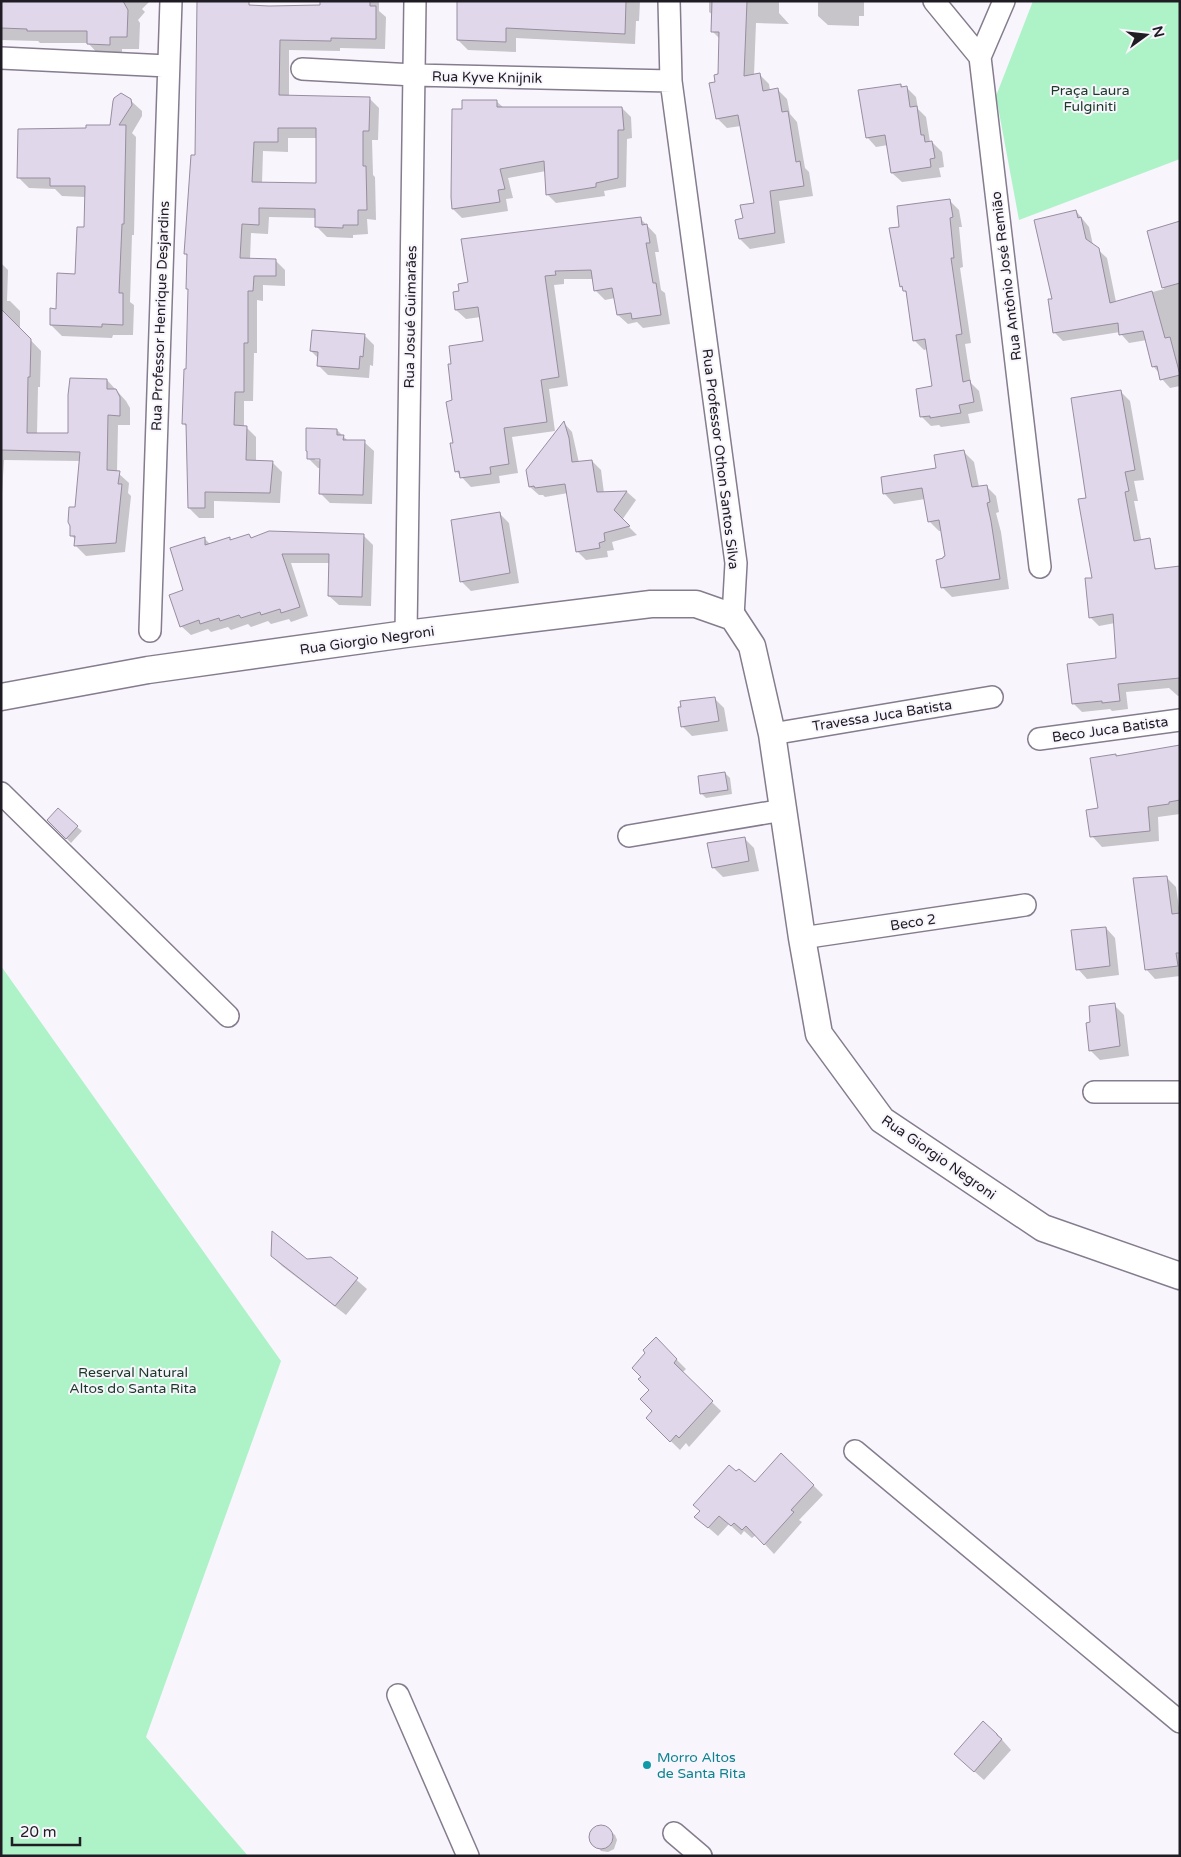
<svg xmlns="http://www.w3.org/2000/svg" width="1181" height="1857" font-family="'Varela Round',sans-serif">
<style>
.green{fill:#aef2c8}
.shadow{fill:#0003;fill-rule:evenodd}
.building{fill:#e1d7eb;stroke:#978d9f;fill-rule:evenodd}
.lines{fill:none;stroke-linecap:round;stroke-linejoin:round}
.minor-casing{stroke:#857c8e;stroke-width:24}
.tertiary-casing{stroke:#857c8e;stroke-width:29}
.minor{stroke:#fff;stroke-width:21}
.tertiary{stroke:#fff;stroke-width:26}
.culture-dot{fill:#0f9aa8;stroke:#f9f5fd;stroke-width:2}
.labels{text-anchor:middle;stroke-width:4;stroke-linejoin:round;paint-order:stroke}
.street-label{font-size:14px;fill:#201c24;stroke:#f9f5fd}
.park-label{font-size:14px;fill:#183a27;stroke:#f9f5fd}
.culture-label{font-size:14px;fill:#0d838f;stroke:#f9f5fd;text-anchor:start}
</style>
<rect width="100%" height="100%" fill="#f9f5fd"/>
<!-- green -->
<path class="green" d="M1033,1h147v158l-161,61 -23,-124z
M1,966l280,395 -135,376 102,119h-247z"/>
<!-- shadow -->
<path class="shadow" d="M1,1h149l-8,8 3,3 -7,8 2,3 -1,26h-17v8l-22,-1 -12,-13h-48l-2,-2 -37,-1z
M321,1h58v10l7,6 -1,32 -45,-1v3l-51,-1v46l80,2 10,10 -1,32h-6l1,35 2,2 1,43 -9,-1 1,15 -15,1v3l-26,-1 -10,-10v-9l-48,-1 -1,17 -17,-1 -1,27h25l10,10v16l-22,-1v16l-6,-1v53h-3l-1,48h-9v26h2l10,10v25l17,1 9,9 -2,31 -66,-2v17h-15l-10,-10 -2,-81 -4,-4 4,-53 2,-79 -2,-3 1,-31 -3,-4 4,-63h1l6,-33 55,-150 70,-1zM288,138h29v46l-55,-1 1,-32 25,1z
M459,1h181l-1,20h-3l-1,23 -119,-6v14l-48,-2 -10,-10z
M709,1h70v12l10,11 -33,-1 -2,52 5,-1 10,10 1,6 7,-1 10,10 3,15 7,8 8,46 4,4 4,24 -34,5 6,42 -35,6 -10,-10 4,-20 11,-15 -14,-78 -14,2 -10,-10v-35l2,-8 1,-36 -8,-8 1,-16 -4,-3z
M818,1h46v15h-5v10l-31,-1 -10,-9z
M901,85l2,3h4l9,9 2,12 8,8 4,25h2l10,10 2,15 -5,1 2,9 -39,5 -10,-9 -4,-28 -12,2 -9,-10z
M130,100l12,11v5l-10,17 4,4 -2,98h-2l-2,67 4,3 -1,30h-20l-1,3 -50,-2 -11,-11 26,-50 8,-47 1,-31 -24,-1 -7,-7 -26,-1 -11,-11 69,-48 25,-3z
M496,101l8,7h118l9,9 1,21 -5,1 -1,48 -22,4 1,5 -49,7 -9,-9 -1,-23 -38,7 5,20 -7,1 2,12 -46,7 -9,-9 10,-98z
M950,201l9,9 3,17h-3l4,40 -3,1 11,75 -6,1 6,39 8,8 4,20 -15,3 2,9 -29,4 -2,-2 -8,1 -9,-9 12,-30 -6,-38 -4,1 -10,-10 -7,-46 -6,-8v-58z
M1076,211l13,16 4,18 14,13 9,44 48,-13 -16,-58 32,-9v164l-10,2 -8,-9 -2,-5 -7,-8 -6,-26 -18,3 -8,-9 -1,-2 -57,9 -9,-9 -1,-32z
M640,218l16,17 3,17h-4l6,38 4,3 5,31 -27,4 -6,-6 -9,2 -10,-9 -3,-17 -10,2 -10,-10 -2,-11h-29v5l-10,1 14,101 -19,3 6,42 -43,6 6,36 -19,3 1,7 -29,4 -15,-16 -3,-70 31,-59 -3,-25 -15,2 -10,-9 4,-18 10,-9z
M1,263l7,7 -1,31h3l10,10v18l21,22 -1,36h-2l-1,47h32l38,-54 19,21 4,7v17h-12l-1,47 12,11 -1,10 3,3 -6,56 -39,4 -10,-10v-6l-5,-5 5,-26 5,-48 -77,-1 -3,51z
M364,335l10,10 -1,21 -3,-1 -1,13 -41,-3 -10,-10v-7l-7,-7z
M1120,391l10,10 14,79 -10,1 4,20h-4l10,53 -56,-55z
M564,423l8,9 7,31 13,-2 9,9 3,23 23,-1 9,8 -14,20 15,15 -25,7 2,8 -7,1 1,6 -22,3 -9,-9 -9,-58 -23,4 -2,-2h-4l-9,-8z
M337,430l11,11 16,1 10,9 -2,53 -42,-1 -10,-10 1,-25h-3l-10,-10zM315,458l11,3 -11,-1z
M964,452l10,10 5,25 7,-1 10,10 3,16 -3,1 5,19 8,57 -57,8 -10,-10 5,-30 -5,-26h-3l-10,-10 -4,-22 -31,5 -9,-10 52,-25z
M499,513l10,10 10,60 -48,8 -10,-10z
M249,535l3,3 111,-3 10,10 -2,61 -32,-1 -10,-9 1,-33h-39l17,53 -17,6 -2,-3 -18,5 -3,-3 -17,6 -3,-3 -17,6 -3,-3 -17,5 -3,-3 -17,6 -10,-9 4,-35 20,-52 5,5 19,-6 3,3z
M1154,566l4,4 22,-3v129h-2l-9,-8 -43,4 2,17 -16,2 -2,-2 -28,3 -8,-8 44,-44 -3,-37 -16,3 -9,-9z
M714,698l10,10 4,23 -36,5 -9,-9 -1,-19z
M1180,747v67l-22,3 1,24 -57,6 -10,-11 24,-81 1,2z
M725,773l5,5 2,16 -26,4 -4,-4z
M48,820l29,7 5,4 -11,12z
M744,838l10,10 5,23 -36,6 -10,-10z
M1167,878l9,9 4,27v62l-25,3 -9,-10z
M1106,928l9,10 4,37 -32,4 -9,-10z
M1114,1005l10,10 5,41 -29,4 -10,-10 2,-26z
M272,1256l35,5 24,-3 36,31 -21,26 -64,-49z
M656,1339l30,30 -4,4 39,38 -32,36 -3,-4 -6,7 -33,-32 6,-7 -2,-21 -9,-13 5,-24z
M755,1484l59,2 9,9 -24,25 3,2 -28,32 -18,-19 -4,3 -8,-7 -3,4 -12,-11 -11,12 -22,-19z
M997,1734l14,16 -27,30 -18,-16z
M604,1826l11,9 2,5 -3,9 -6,3 -7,-1 -10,-13v-5l6,-6z"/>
<!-- building -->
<path class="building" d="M1,1h122l5,9 -1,27h-17v8l-23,-1v-13h-60v-2l-26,-1z
M197,1h52v4l20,1 51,-1v-4h50v5h6v33l-45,-1v3l-51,-1 -1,55 91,2 -1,34h-6v35h3l1,44h-9v15h-15v3l-28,-1v-18l-56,-1v17l-17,-1 -2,34 36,1v17h-22l-1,15h-5v52h-4v49h-9l-1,33 13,1 -1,34 27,1 -3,32 -65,-1v16h-17l-2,-84h-4l2,-55h2l2,-80h-2l1,-35h-3l7,-99h4zM278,128h38v55l-64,-1 2,-40h24z
M457,1h169l-1,33 -119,-6v14l-49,-2z
M712,1h35l-3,75 16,-3 3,18 15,-3 4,24 6,-1 8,51 4,-1 4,25 -34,5 5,42 -36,6 -4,-19 8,-2 -3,-13 14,-2 -16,-88 -22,4 -7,-36 6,-1 -1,-7 4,-1 1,-42h-8z
M901,84v3l6,-1 3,21 7,-1 4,29h3l1,7 7,-1 3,17 -5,1 1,8 -40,6 -6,-38 -19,3 -8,-48z
M121,93l10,6 1,6 -13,20h7l-2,99h-2l-3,69h4v32l-21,-1v3l-52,-2v-17l6,1 1,-36 18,1 2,-47h7l1,-41h-35v-8h-33l1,-49 68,-1v-3h24l3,-24 1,-3z
M462,100h35v7h125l2,23h-6v48l-22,5v4l-50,8 -2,-34 -44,8 5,20 -7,1 2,12 -48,7 -1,-12 1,-88h10z
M950,199l3,18 -3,1 4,40h-3l11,76 -6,1 7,47 7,-2 4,22 -15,3 2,8 -31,5v-2l-10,1 -4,-28 16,-3 -7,-47 -12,2 -7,-50h-3l-1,-5 -2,1 -11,-59 10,-1 -2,-21z
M1076,210l2,8 3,-1 5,22 13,9 11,55 42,-12 13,47 5,-1 10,38 -20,5 -3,-14 -5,1 -9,-36 -24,4 -1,-12 -65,10 -5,-34h4l-18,-79z
M641,217l1,8 5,-1 3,19h-4l7,40h3l5,32 -29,4 -1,-6 -14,2 -5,-27 -18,3 -3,-21 -36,1 1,4 -11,1 14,101 -18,3 6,42 -43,6 5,36 -19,3 1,7 -31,4 -1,-7 -4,1 -5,-29h3l-7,-41 6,-2 -4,-36h3l-2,-18 34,-5 -5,-34 -23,3 -2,-18 6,-1 -1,-7 10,-2 -7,-43z
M1180,221v62l-18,5 -15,-57z
M1,309l30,30 -1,38h-2l-1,56h41v-38l2,-17 37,1v10h9l4,8v19l-12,-1 -1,55 13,1 -2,13h4l-6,59 -42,3 1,-10h-5v-10l-2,-4 1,-15h6l5,-55 -79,-2z
M312,330l53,4 -2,23 -3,-1 -1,13 -42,-3 1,-14 -8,-1z
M1121,390l14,80 -10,2 4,19 -4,1 9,49 16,-3 5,31 25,-3v112l-62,6 2,17 -18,2v-2l-30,3 -5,-40 49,-6 -3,-44 -24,4 -4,-40h7l-14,-79 8,-1 -15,-100z
M564,421l5,17 3,24 20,-2 5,32 30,-1 -13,19 16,16 -26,7 1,8 -6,2 1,5 -24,4 -11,-68 -30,4 -1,-2 -5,1 -3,-17z
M306,428l31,1v6h7l-1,5h22l-2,55 -44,-1 1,-35h-13v-8h-1z
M964,450l8,37 15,-2 3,17 -3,1 4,18 9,58 -59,9 -5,-28 7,-2v-1l2,-1 -6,-36 -11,2 -6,-34 -39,6 -2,-17 55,-9 -2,-13z
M500,512l10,61 -50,9 -9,-62z
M269,531l95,3 -2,63 -34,-1 1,-42h-47l18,53 -19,6 -1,-4 -19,6 -1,-3 -19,6 -2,-3 -19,6 -1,-3 -19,6 -1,-4 -19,7 -11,-32 14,-5 -13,-42 35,-11v8l25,-8v3l19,-6 2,4z
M715,697l4,24 -38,6 -3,-20h3l-1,-6z
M1180,745v55l-11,2v2l-21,3 2,24 -60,6 -4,-27 12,-2 -8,-50 26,-4v2z
M725,772l3,18 -28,4 -2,-18z
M58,808l20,18 -12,13 -19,-19z
M745,837l4,24 -37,7 -5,-25z
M1167,876l5,38 8,-1v40h-4l2,13 -33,4 -12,-92z
M1106,927l4,39 -34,4 -5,-40z
M1115,1003l5,43 -31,5 -3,-28 4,-1 -1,-16z
M272,1231l35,28 24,-2 27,21 -23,28 -64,-50z
M656,1337l21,22 -3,4 39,38 -34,37 -3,-3 -6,7 -24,-24 6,-7 -12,-12 9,-9 -11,-11 3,-2 -9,-9 13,-15 -2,-3z
M781,1453l33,32 -23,25 3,2 -30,33 -18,-19 -4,4 -8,-7 -3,3 -12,-10 -11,12 -14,-11 6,-6 -7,-6 36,-40 7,6 3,-2 16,13z
M983,1721l14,13v1l5,4 -28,33 -20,-18z
M589 1837a12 12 0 1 1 24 0a12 12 0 1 1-24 0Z"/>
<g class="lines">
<!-- minor casing -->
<g class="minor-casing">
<path id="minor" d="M669,1l2,80 65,482 -3,54
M934,1l46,56 60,510
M980,57l24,-56
M1,58l167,8
M302,69l112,6 257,6
M150,631l21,-630
M406,634l9,-633
M772,734l220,-37
M1039,739l141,-19
M1,793l227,223
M629,836l154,-26
M802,938l223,-33
M1094,1092h86
M855,1451l325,271
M398,1695l70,161
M674,1833l27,23"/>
</g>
<!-- tertiary casing -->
<g class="tertiary-casing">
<path id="tertiary" d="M1,697l147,-27 258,-36 245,-30h45l37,13 19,29 20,88 30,204 17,96 63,86 161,108 137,48"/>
</g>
<!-- minor -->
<use href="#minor" class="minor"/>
<!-- tertiary -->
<use href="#tertiary" class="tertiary"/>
</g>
<!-- markers -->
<circle class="culture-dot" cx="647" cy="1765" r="5"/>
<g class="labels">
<!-- street labels -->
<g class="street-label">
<text transform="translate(487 77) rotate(1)" y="5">Rua Kyve Knijnik</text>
<text transform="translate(1006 276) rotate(-97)" y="5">Rua Antônio José Remião</text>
<text transform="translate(160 316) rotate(-88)" y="5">Rua Professor Henrique Desjardins</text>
<text transform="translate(410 317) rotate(-89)" y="5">Rua Josué Guimarães</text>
<text transform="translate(721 459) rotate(83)" y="5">Rua Professor Othon Santos Silva</text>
<text transform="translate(367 640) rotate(-8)" y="5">Rua Giorgio Negroni</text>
<text transform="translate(882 715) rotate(-9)" y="5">Travessa Juca Batista</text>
<text transform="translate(1110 729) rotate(-8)" y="5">Beco Juca Batista</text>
<text transform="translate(913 922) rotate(-9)" y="5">Beco 2</text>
<text transform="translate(939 1157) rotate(35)" y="5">Rua Giorgio Negroni</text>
</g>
<!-- park labels -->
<g class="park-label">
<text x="1090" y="95">Praça Laura<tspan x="1090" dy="16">Fulginiti</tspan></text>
<text x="133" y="1377">Reserval Natural<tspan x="133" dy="16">Altos do Santa Rita</tspan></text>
</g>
<!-- culture labels -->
<g class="culture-label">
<text x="657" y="1762">Morro Altos<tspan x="657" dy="16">de Santa Rita</tspan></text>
</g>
</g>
<!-- border -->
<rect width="1181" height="1857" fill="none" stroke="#201c24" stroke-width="5"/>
<!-- north arrow -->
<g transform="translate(1146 35) rotate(75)" stroke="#f9f5fd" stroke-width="4" paint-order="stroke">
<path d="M0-4L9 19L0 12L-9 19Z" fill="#201c24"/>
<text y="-8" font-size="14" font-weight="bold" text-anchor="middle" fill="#201c24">N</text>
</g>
<!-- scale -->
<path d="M12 1837v8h68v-8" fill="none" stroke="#201c24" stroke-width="2.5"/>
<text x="20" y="1837" font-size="15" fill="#201c24" stroke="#f9f5fd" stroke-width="4" paint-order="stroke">20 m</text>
</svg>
